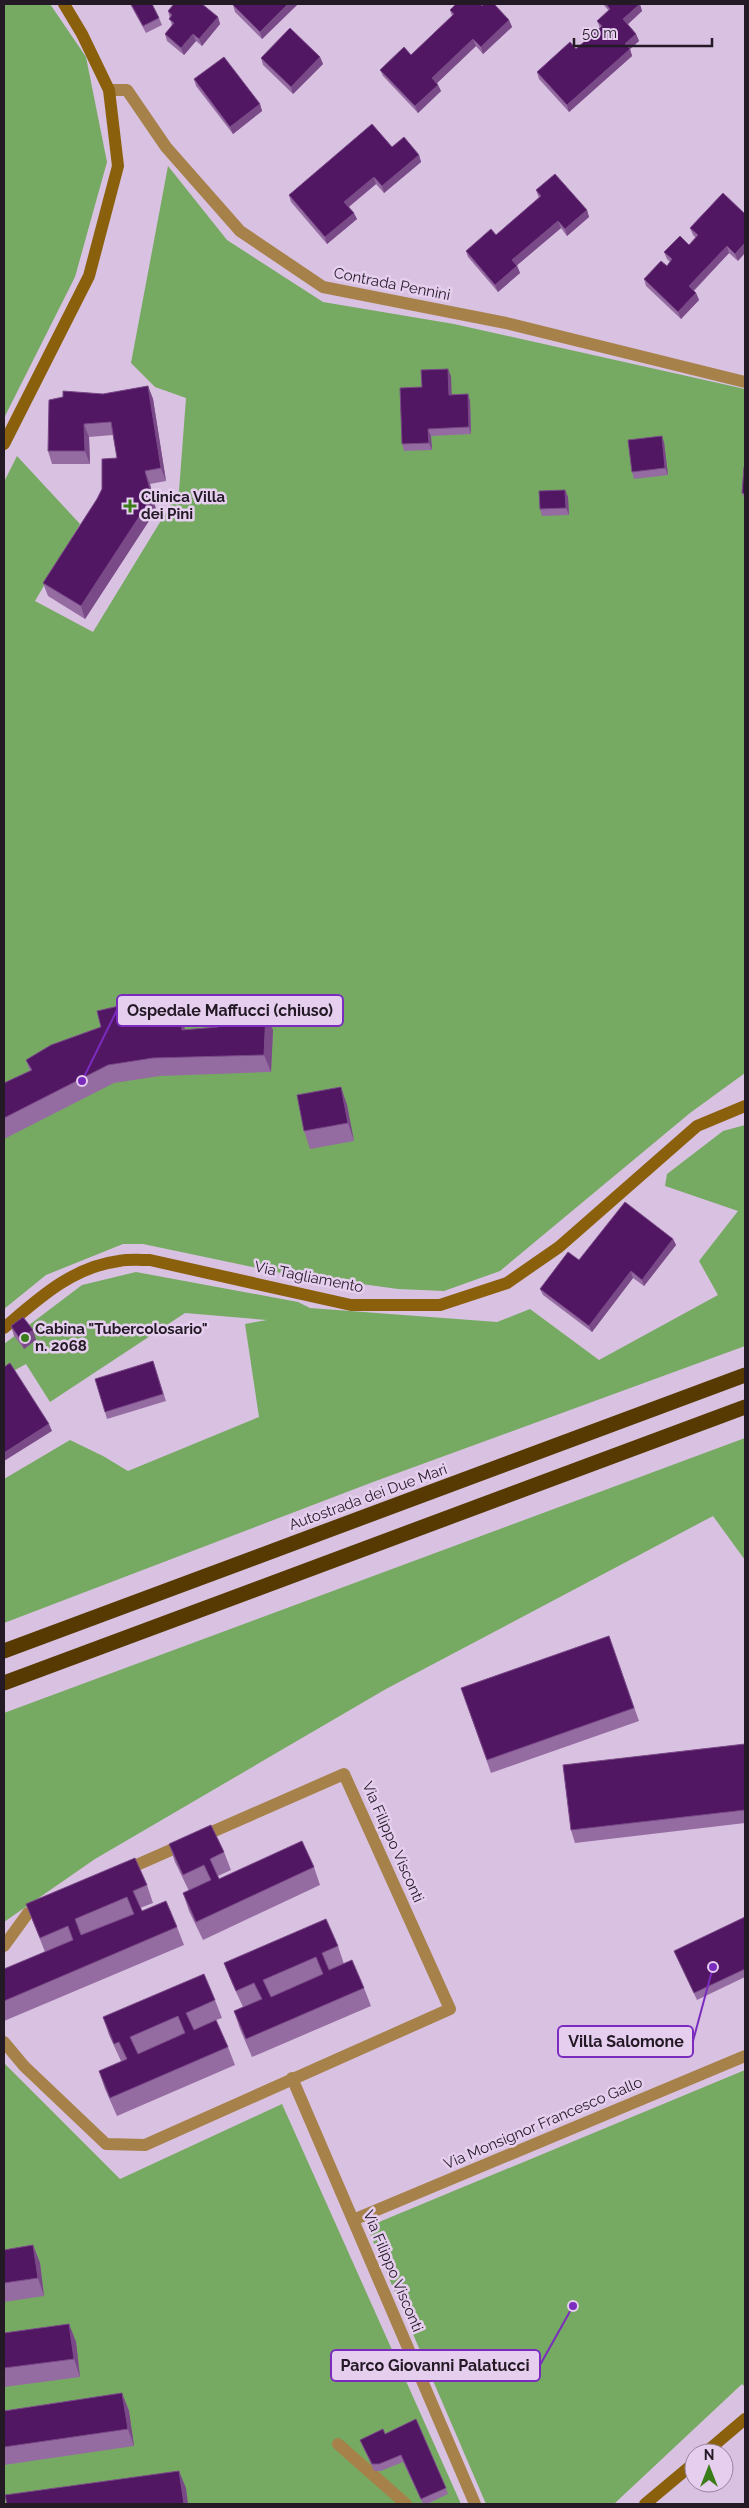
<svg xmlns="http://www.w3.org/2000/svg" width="749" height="2508" font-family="Raleway,sans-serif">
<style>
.green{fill:#76aa62}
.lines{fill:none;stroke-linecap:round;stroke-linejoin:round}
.street{stroke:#a6824a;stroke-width:12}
.secondary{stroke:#8a600d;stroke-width:12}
.highway{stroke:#563a01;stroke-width:15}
.wall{fill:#956ca2}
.shaded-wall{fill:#7a4a88}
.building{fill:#511762;stroke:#7a4a88;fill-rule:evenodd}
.poi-dot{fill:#3b7c1a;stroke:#e6ceee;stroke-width:2}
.labels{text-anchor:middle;stroke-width:5;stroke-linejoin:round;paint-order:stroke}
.street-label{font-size:15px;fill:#231a26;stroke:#e6ceee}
.poi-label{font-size:15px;font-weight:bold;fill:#231a26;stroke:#e6ceee;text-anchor:start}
.leader{fill:none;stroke:#7b2cbf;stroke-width:2}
.callout-dot{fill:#7b2cbf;stroke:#e6ceee;stroke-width:2}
.callout{fill:#e6ceee;stroke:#7b2cbf;stroke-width:2}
.callout-label{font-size:16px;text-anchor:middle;font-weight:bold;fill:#231a26}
</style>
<rect width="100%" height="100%" fill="#d9c1e1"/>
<!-- green -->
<path class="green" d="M4,4h46l36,53 21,105 -32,115 -71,141z
M168,166l59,74 96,62 131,22 291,65v684l-55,40 -190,158 -56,20 -46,-2 -117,-16 -138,-29h-20l-77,31 -42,34v-827l13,-26 63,68 -45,77 58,31 86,-141 7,-93 -31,-11 -24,-24z
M745,1125v221l-372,136 -369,141v-144l66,-39 33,16 25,15 131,-54 -14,-93 22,-4 -82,-7 -135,89 -24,-38 -22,12v-32l78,-59 54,-13 162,30 12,6 187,14 33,-13 69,51 119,-65 -19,-34 39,-50 -73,-25 2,-12 56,-43z
M745,1438v122l-32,-44 -327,173 -291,170 -91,63v-209z
M4,2063l116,116 162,-75 179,400h-457z
M745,2070v317l-3,-3 -128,120h-128l-119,-277z"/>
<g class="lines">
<!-- street -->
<path class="street" d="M109,90h18l39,57 74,84 83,56 183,36 239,59
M4,1946l24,-33 15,-6
M4,2042l20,24 82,78 39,1 305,-136 -106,-235 -221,97
M292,2078l183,426
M353,2220l392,-164
M338,2444l68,60"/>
<!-- secondary -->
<path class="secondary" d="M4,444l85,-168 29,-110 -9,-76 -27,-56 -18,-30
M4,1328c34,-29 68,-61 115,-67 10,-2 21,-1 31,-1l201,45h89l67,-22 52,-36 138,-121 48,-20
M705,2453l40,-34
M645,2504l49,-41"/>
<!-- highway -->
<path class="highway" d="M4,1651l741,-276
M4,1683l741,-276"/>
</g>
<!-- wall -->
<path class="wall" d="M130,4h22l7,14 3,7 -16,8z
M173,4h29l16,13 2,7 -18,22 -6,-5 -12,14 -17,-14 -2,-7 7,-8 -4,-15 5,-6z
M298,4l-36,35 -27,-27 -2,-7z
M603,4h36l3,7 -14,13 8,10 3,7 -9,8 2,7 -63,56 -30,-33 -2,-7 39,-23 24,-21 -3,-7 12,-10z
M482,6l27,14 3,7 -29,27 -7,-8 -39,37 4,8 -23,22 -35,-37 -3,-6 31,-15 41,-39 -2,-6z
M320,57l3,7 -30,30 -30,-29 -2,-7z
M194,79l66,25 2,7 -29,23 -37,-48z
M392,147l27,8 2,7 -37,31 -8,-9 -27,23 8,12 -30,25 -36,-42 -2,-7z
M536,190l51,20 2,7 -22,19 -6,-8 -44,37 3,8 -22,19 -30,-35 -2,-6 30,-16 43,-37z
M723,193l15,68 -9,-8 -35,38 2,2 3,7 -18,19 -35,-33 -2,-7 23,-13 3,-4 -3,-3 -3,-7 25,-7 7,-7 -3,-3 -3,-7z
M451,376v18h17l2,7 1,33 -40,2 1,14 -28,1 -2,-7 20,-57z
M148,386l5,13 13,82 -16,3 6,26 -71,109 -37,-23 -5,-13 54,-84 20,-41 -4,-23 -24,2 1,27h-38l-4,-13 55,-57z
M664,442l4,33 -34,4 -2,-7z
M745,467v33l-3,-7z
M565,490l3,7 1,18 -27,1 -2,-7z
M132,1003l7,18h14l28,-3 4,12h88l-2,42 -111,4 -46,7 -110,56v-56l26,-12 -4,-11 75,-33z
M341,1087l6,18 7,36 -44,8 -6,-18z
M673,1239l3,6 -32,41 -11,-8 -41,54 -49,-37 -3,-6 39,-29z
M11,1326l22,4 3,10 -12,9 -10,-13z
M153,1361l13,40 -59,18 -2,-7z
M609,1636l30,85 -148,52 -30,-85z
M745,1744v79l-170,20 -4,-13z
M169,1844l55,8 7,18 -13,6 1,3 95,-12 6,18 -117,55 -14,-29 -6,-18 6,-2 -14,-29z
M147,1885l6,18 -13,5 2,3 35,16 7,18 -180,76v-52l41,-17 -19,-48z
M745,1917v60l-48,23 -23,-49z
M338,1946l6,18 20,24 7,18 -119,51 -12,-28 -6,-18 9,-4 -12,-26 -7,-18z
M215,2000l7,18 -6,2 12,27 7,18 -118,51 -12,-27 -6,-18 27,-11 -5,1 -12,-26 -6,-18z
M33,2245l7,18 4,33 -40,6v-52z
M69,2324l7,18 4,35 -76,10v-54z
M122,2393l7,18 5,35 -130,19v-54z
M385,2434l61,54 2,6 -21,10h-4l-20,-42 -22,9h-7l-14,-31z"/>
<!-- shaded-wall -->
<path class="shaded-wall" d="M288,4h10l-36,35 -2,-7z
M640,4l2,7 -16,15 -3,-7z
M218,17l2,7 -18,22 -3,-7z
M509,20l3,7 -29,27 -2,-7z
M193,34l3,7 -12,14 -3,-7z
M636,34l3,7 -9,8 2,7 -63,56 -2,-7 58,-61z
M473,39l3,7 -41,39 -3,-7z
M320,57l3,7 -30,30 -2,-7z
M438,85l3,6 -23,22 -3,-7z
M260,104l2,7 -29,23 -3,-7z
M419,155l2,7 -37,31 -2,-7z
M374,177l2,7 -29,24 -3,-6z
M587,210l2,7 -22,19 -2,-7z
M354,213l3,6 -30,25 -2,-7z
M558,221l3,7 -46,39 -3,-7z
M745,243v10l-7,8 -3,-7z
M727,246l2,7 -38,40 -2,-7z
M517,266l3,7 -22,19 -3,-7z
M696,293l3,7 -18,19 -3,-7z
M448,369l3,7 1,25 -3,-6z
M148,386l5,13 13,82 -5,-13z
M468,394l2,7 1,33 -2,-7z
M84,424l5,13 1,27 -5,-13z
M428,429l3,7 1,14 -3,-7z
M662,436l2,6 4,33 -3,-7z
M145,471l5,13 6,26 -71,109 -4,-13z
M565,490l3,7 1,18 -3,-7z
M132,1003l7,18 -4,-1z
M266,1012l7,18 -2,42 -7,-17z
M181,1018l6,17 -5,-5z
M341,1087l6,18 7,36 -6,-18z
M673,1239l3,6 -32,41 -2,-6z
M631,1271l2,7 -41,54 -3,-6z
M33,1330l3,10 -12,9 -4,-10z
M49,1424l3,7 -48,30v-8z
M33,2245l7,18 4,33 -6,-18z
M69,2324l7,18 4,35 -6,-18z
M122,2393l7,18 5,35 -6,-17z
M179,2471l7,17 2,16h-4z"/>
<!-- building -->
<path class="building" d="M131,4h21l7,14 -16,8z
M174,4h28l16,13 -19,22 -6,-5 -12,14 -16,-14 9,-11 -5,-4 3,-4 -4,-4z
M234,4h54l-28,28 -27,-27z
M456,4h24l2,2 2,-2h10l15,16 -28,27 -8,-8 -41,39 6,7 -23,21 -35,-36 24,-23 7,8 43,-41 -4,-4z
M606,4h34l-17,15 13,15 -11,10 5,5 -63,56 -30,-33 33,-30 6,7 26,-23 -5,-5 13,-12z
M290,28l30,29 -29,30 -30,-29z
M224,57l36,47 -30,23 -36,-48z
M372,124l20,23 12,-10 15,18 -37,31 -8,-9 -30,25 10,11 -29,24 -36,-42z
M555,174l32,36 -22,19 -7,-8 -46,39 5,6 -22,19 -29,-34 25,-22 5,6 45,-39 -5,-6z
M723,193l22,21v29l-10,11 -8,-8 -38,40 7,7 -18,19 -34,-33 17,-18 6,5 5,-7 -8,-7 16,-16 9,9 9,-10 -8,-7z
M448,369l1,26 19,-1 1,33 -41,2 1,14 -27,1 -2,-56 22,-1 -1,-17z
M148,386l13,82 -16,3 7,26 -71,109 -38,-23 54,-84 5,-10v-30l15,-1 -6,-36 -27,2 1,27h-37l1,-51 14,-3v-6l40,3z
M662,436l3,32 -33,4 -4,-32z
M744,467h1v27l-3,-1z
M565,490l1,18 -26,1 -1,-18z
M132,1003l3,17 18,1 28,-3 1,12 36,-3 -1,-10 49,-5 -2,43 -111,3 -45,7 -104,53v-35l28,-13 -6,-10 25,-15 50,-18 -4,-16z
M341,1087l7,36 -44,8 -7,-36z
M625,1202l48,37 -31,41 -11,-9 -42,55 -49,-37 28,-37 11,8z
M23,1317l10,13 -13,9 -9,-13z
M153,1361l10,33 -58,18 -10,-33z
M10,1363l39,61 -45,29v-86z
M609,1636l25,72 -147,52 -26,-72z
M745,1744v66l-174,20 -8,-65z
M211,1825l13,27 -14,7 9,20 83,-38 12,26 -118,55 -13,-29 28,-13 -7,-15 -21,10 -14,-31z
M135,1858l12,27 -14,6 9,20 24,-10 11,26 -173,74v-32l69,-29 -5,-14 -28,12 -14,-34zM127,1897l7,17 -53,21 -6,-16z
M745,1917v52l-51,24 -20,-42z
M326,1919l12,27 -16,7 7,17 23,-10 12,28 -118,51 -12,-28 28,-12 -8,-16 -18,8 -12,-28zM316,1957l7,17 -52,23 -8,-17z
M204,1974l11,26 -29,13 8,17 22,-10 12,27 -118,51 -11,-27 28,-12 -8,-17 -5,2 -11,-27zM178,2016l7,17 -47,21 -8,-17z
M33,2245l5,33 -34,5v-33z
M69,2324l5,35 -70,9v-35z
M122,2393l6,36 -124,18v-36z
M416,2419l30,69 -25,11 -20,-44 -22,9h-7l-12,-24 23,-11 2,5z
M179,2471l5,33h-177l-2,-9z"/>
<!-- markers -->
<g class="poi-dot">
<path d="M127.5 498.5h5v5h5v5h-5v5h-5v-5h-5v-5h5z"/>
<circle cx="25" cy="1338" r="5"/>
</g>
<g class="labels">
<!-- street labels -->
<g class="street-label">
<text transform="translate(392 284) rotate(11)" y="5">Contrada Pennini</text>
<text transform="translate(309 1277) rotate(11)" y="5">Via Tagliamento</text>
<text transform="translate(368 1497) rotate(-20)" y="5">Autostrada dei Due Mari</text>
<text transform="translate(393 1842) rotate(66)" y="5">Via Filippo Visconti</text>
<text transform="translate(543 2123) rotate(-23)" y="5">Via Monsignor Francesco Gallo</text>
<text transform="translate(393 2271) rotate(67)" y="5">Via Filippo Visconti</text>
</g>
<!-- poi labels -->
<g class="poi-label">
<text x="141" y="502">Clinica Villa<tspan x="141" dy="17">dei Pini</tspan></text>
<text x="35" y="1334">Cabina "Tubercolosario"<tspan x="35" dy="17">n. 2068</tspan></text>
</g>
</g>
<!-- callouts -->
<path class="leader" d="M82 1081L117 1010M713 1967L693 2041M573 2306L540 2365"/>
<g class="callout-dot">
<circle cx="82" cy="1081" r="5"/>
<circle cx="713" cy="1967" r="5"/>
<circle cx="573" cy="2306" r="5"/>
</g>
<g class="callout">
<rect x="117" y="995" width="226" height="31" rx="5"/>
<rect x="558" y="2026" width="135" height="31" rx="5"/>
<rect x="331" y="2350" width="209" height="31" rx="5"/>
</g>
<g class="callout-label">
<text x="230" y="1016">Ospedale Maffucci (chiuso)</text>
<text x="626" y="2047">Villa Salomone</text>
<text x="435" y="2371">Parco Giovanni Palatucci</text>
</g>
<!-- border -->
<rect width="749" height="2508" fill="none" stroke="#231a26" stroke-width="10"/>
<!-- north arrow -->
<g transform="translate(709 2468)"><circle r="24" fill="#e6ceee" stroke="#98869e"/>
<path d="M0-4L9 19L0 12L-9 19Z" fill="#3b7c1a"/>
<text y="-8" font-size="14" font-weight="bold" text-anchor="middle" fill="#231a26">N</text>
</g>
<!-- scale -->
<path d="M574 38v8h138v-8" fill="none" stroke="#231a26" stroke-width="2.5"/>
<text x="582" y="38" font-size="15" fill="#231a26" stroke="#e6ceee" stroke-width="4" paint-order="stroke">50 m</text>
</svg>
